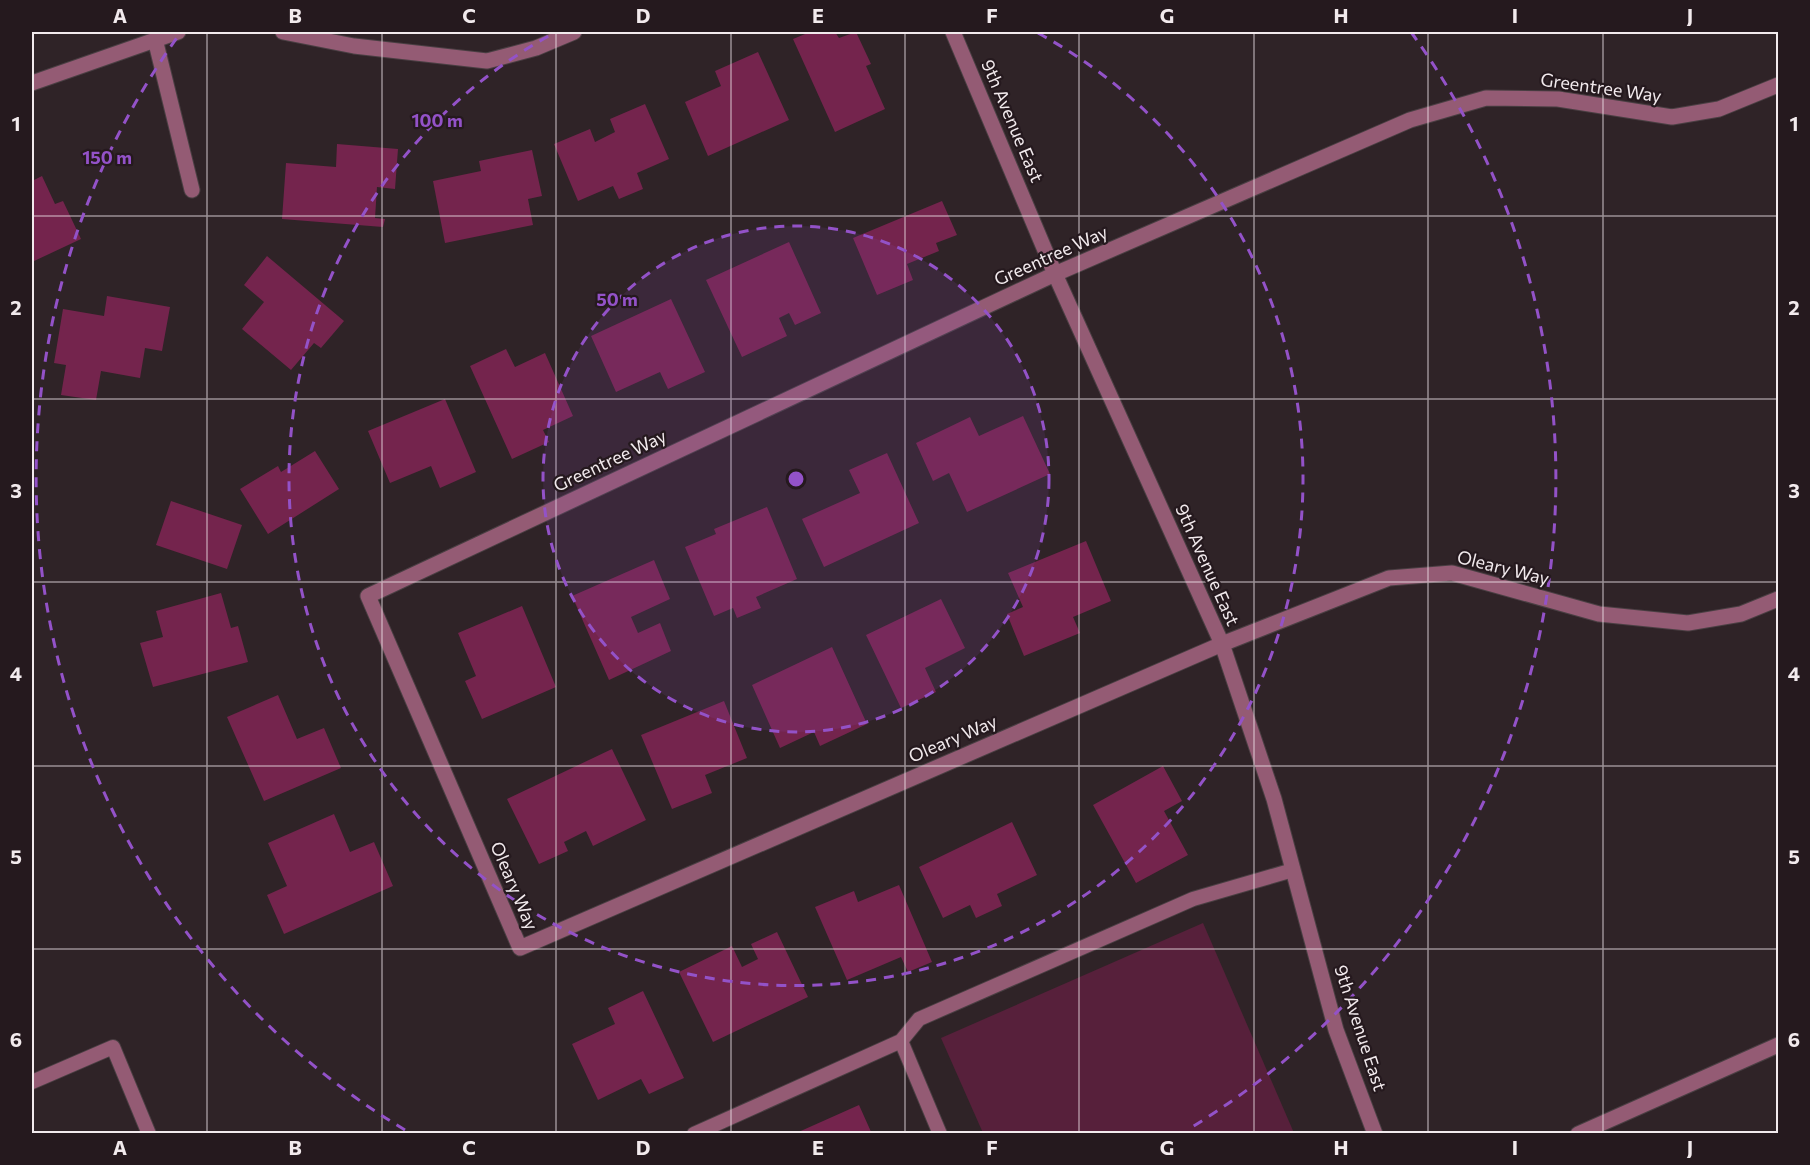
<svg xmlns="http://www.w3.org/2000/svg" width="1810" height="1165" font-family="Commissioner,sans-serif">
<style>
.green{fill:#57203b}
.building{fill:#74244d}
.lines{fill:none;stroke-linecap:round;stroke-linejoin:round}
.lane-casing{stroke:#4a3f43;stroke-width:16}
.street-casing{stroke:#4a3f43;stroke-width:17}
.lane{stroke:#945b74;stroke-width:14}
.street{stroke:#945b74;stroke-width:15}
.grid{fill:none;stroke:#f2eaed;stroke-width:1.5;stroke-opacity:0.55}
.ring{fill:none;stroke:#9352c8;stroke-width:3;stroke-dasharray:10 8}
.labels{text-anchor:middle;stroke-width:4.5;stroke-linejoin:round;paint-order:stroke}
.street-label{font-size:18px;fill:#f2eaed;stroke:#25191e}
.centre{fill:#9352c8;stroke:#25191e;stroke-width:3}
.ring-label{font-size:18px;text-anchor:middle;font-weight:bold;fill:#9352c8;stroke:#25191e;stroke-width:4.5;stroke-linejoin:round;paint-order:stroke}
.neatline{fill:none;stroke:#f2eaed;stroke-width:2}
.grid-label{font-size:20px;text-anchor:middle;font-weight:bold;fill:#f2eaed}
</style>
<rect width="100%" height="100%" fill="#2f2327"/>
<!-- green -->
<path class="green" d="M1203,923l91,210h-311l-42,-95z"/>
<!-- building -->
<path class="building" d="M810,32h25l4,6 17,-6 15,32 -5,2 19,43 -50,23 -42,-93z
M758,52l31,68 -81,36 -23,-54 36,-16 -6,-15z
M645,104l24,55 -32,14 6,16 -24,10 -6,-13 -35,15 -24,-57 36,-15 5,13 20,-10 -5,-13z
M337,144l61,5 -3,40 -18,-2 -2,31 10,1 -2,8 -101,-8 4,-56 50,4z
M532,150l10,46 -14,3 5,26 -88,18 -12,-62 48,-10 -2,-10z
M42,176l13,28 8,-3 18,38 -49,23v-81z
M942,201l15,34 -21,8 3,8 -32,13 6,16 -36,15 -24,-57z
M789,242l32,71 -26,12 -6,-12 -10,5 8,18 -45,21 -36,-77z
M267,256l77,65 -23,27 -7,-5 -23,27 -49,-41 22,-27 -20,-17z
M107,296l63,11 -8,44 -17,-3 -5,30 -39,-7 -5,29 -35,-5 5,-30 -12,-2 9,-54 41,7z
M671,299l34,73 -37,17 -8,-17 -44,20 -25,-56z
M506,349l9,18 30,-14 28,63 -30,14 6,12 -37,17 -42,-93z
M445,399l31,73 -36,16 -9,-22 -41,17 -22,-52z
M1023,416l27,58 -83,38 -18,-39 -16,8 -17,-38 54,-26 9,19z
M315,451l24,38 -71,45 -28,-45 38,-23 3,6z
M887,453l32,70 -95,44 -22,-48 58,-26 -11,-23z
M171,501l71,24 -15,44 -71,-24z
M767,507l30,72 -41,18 5,11 -24,10 -4,-10 -19,8 -29,-69 31,-13 -2,-5z
M1086,541l25,60 -38,16 7,16 -56,23 -17,-42 16,-7 -15,-34z
M654,560l16,39 -39,18 7,16 22,-10 11,28 -62,29 -37,-84z
M221,593l10,35 7,-2 10,36 -95,25 -13,-44 23,-6 -7,-26z
M941,599l24,49 -40,20 11,24 -35,16 -35,-73z
M522,606l34,81 -74,32 -17,-38 11,-5 -18,-43z
M832,647l35,77 -47,22 -6,-14 -34,16 -28,-63z
M278,695l19,44 27,-11 17,40 -77,33 -37,-84z
M724,701l23,57 -42,17 7,18 -40,16 -31,-74z
M612,749l34,71 -53,26 -7,-15 -22,11 4,9 -29,13 -32,-65z
M1163,766l19,35 -18,10 24,44 -52,28 -43,-78z
M334,814l16,38 24,-10 19,44 -109,48 -17,-39 20,-9 -19,-43z
M1012,822l25,53 -40,19 5,12 -26,12 -6,-13 -27,13 -24,-51z
M899,885l33,77 -24,10 -7,-15 -54,23 -32,-73 39,-16 4,11z
M777,932l31,65 -95,45 -34,-70 53,-26 10,21 16,-8 -7,-15z
M643,991l41,87 -35,16 -8,-15 -43,21 -26,-56 43,-20 -7,-16z
M859,1105l13,29h-78z"/>
<g class="lines">
<!-- lane casing -->
<g class="lane-casing">
<path id="lane" d="M901,1041l18,-22 274,-120 100,-29
M32,1082l81,-35 36,87
M694,1134l207,-93 39,93"/>
</g>
<!-- street casing -->
<g class="street-casing">
<path id="street" d="M283,32l71,14 133,15 49,-13 38,-16
M953,32l102,242 167,370 52,155 62,231 39,104
M155,39l37,151
M32,83l146,-51
M1778,85l-59,24 -47,8 -114,-18 -72,-1 -76,22 -355,154 -687,322 152,352 702,-304 167,-66 63,-5 147,41 89,9 53,-9 37,-15
M1578,1134l200,-89"/>
</g>
<!-- lane -->
<use href="#lane" class="lane"/>
<!-- street -->
<use href="#street" class="street"/>
</g>
<!-- grid -->
<path class="grid" d="M207,32v1102M382,32v1102M556,32v1102M731,32v1102M905,32v1102M1079,32v1102M1254,32v1102M1428,32v1102M1603,32v1102M32,216h1746M32,399h1746M32,582h1746M32,766h1746M32,949h1746"/>
<!-- distance rings -->
<circle cx="796" cy="479" r="253" fill="#9352c8" fill-opacity=".12"/>
<g class="ring">
<circle cx="796" cy="479" r="253"/>
<path d="M1038 33A507 507 0 1 1 554 33"/>
<path d="M405 1130A760 760 0 0 1 181 32M1411 32A760 760 0 0 1 1187 1130"/>
</g>
<g class="labels">
<!-- street labels -->
<g class="street-label">
<text transform="translate(1601 88) rotate(8)" y="6">Greentree Way</text>
<text transform="translate(1012 121) rotate(67)" y="6">9th Avenue East</text>
<text transform="translate(1051 256) rotate(-24)" y="6">Greentree Way</text>
<text transform="translate(610 461) rotate(-25)" y="6">Greentree Way</text>
<text transform="translate(1207 565) rotate(66)" y="6">9th Avenue East</text>
<text transform="translate(1503 568) rotate(14)" y="6">Oleary Way</text>
<text transform="translate(953 739) rotate(-23)" y="6">Oleary Way</text>
<text transform="translate(514 886) rotate(67)" y="6">Oleary Way</text>
<text transform="translate(1360 1028) rotate(72)" y="6">9th Avenue East</text>
</g>
</g>
<circle cx="796" cy="479" r="9" class="centre"/>
<g class="ring-label">
<text x="437" y="127">100 m</text>
<text x="107" y="164">150 m</text>
<text x="617" y="306">50 m</text>
</g>
<!-- border -->
<rect width="1810" height="1165" fill="none" stroke="#25191e" stroke-width="66"/>
<rect x="33" y="33" width="1744" height="1099" class="neatline"/>
<g class="grid-label">
<text x="120" y="23">A</text>
<text x="295" y="23">B</text>
<text x="469" y="23">C</text>
<text x="643" y="23">D</text>
<text x="818" y="23">E</text>
<text x="992" y="23">F</text>
<text x="1167" y="23">G</text>
<text x="1341" y="23">H</text>
<text x="1515" y="23">I</text>
<text x="1690" y="23">J</text>
<text x="16" y="131">1</text>
<text x="1794" y="131">1</text>
<text x="16" y="315">2</text>
<text x="1794" y="315">2</text>
<text x="16" y="498">3</text>
<text x="1794" y="498">3</text>
<text x="16" y="681">4</text>
<text x="1794" y="681">4</text>
<text x="16" y="864">5</text>
<text x="1794" y="864">5</text>
<text x="16" y="1047">6</text>
<text x="1794" y="1047">6</text>
<text x="120" y="1155">A</text>
<text x="295" y="1155">B</text>
<text x="469" y="1155">C</text>
<text x="643" y="1155">D</text>
<text x="818" y="1155">E</text>
<text x="992" y="1155">F</text>
<text x="1167" y="1155">G</text>
<text x="1341" y="1155">H</text>
<text x="1515" y="1155">I</text>
<text x="1690" y="1155">J</text>
</g>
</svg>
